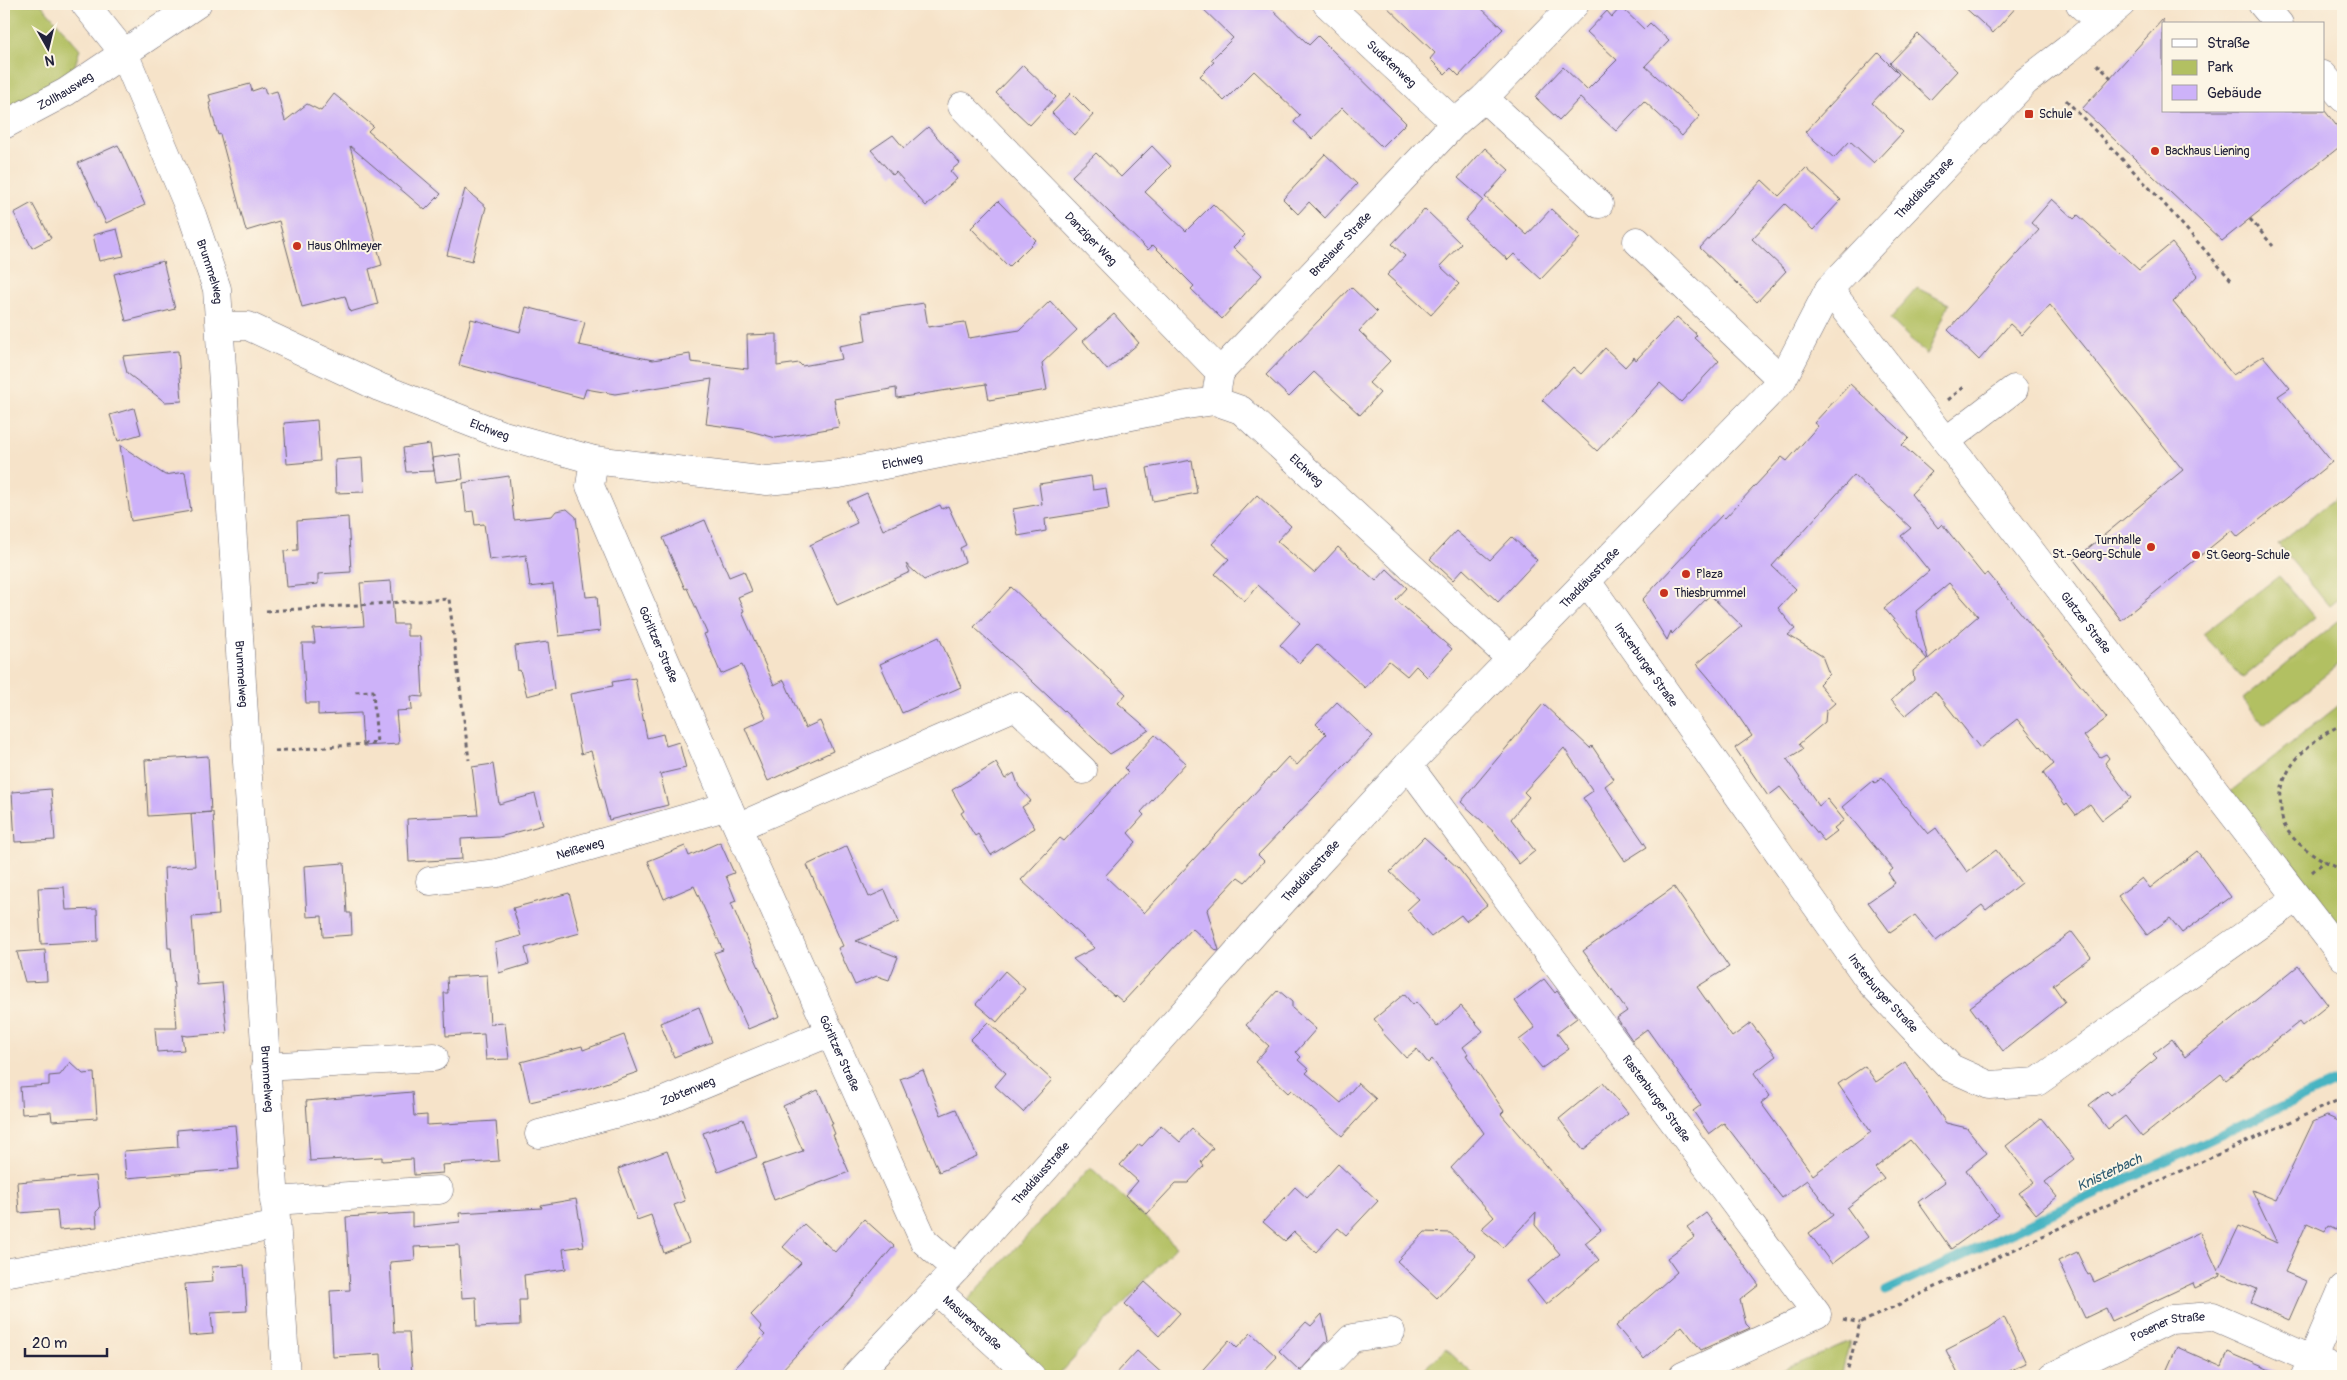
<svg xmlns="http://www.w3.org/2000/svg" width="2347" height="1380" font-family="Pangolin,sans-serif">
<style>
.green{fill:#b2c062;stroke:#6a714e}
.lines{fill:none;stroke-linecap:round;stroke-linejoin:round}
.stream{stroke:#46b4c2;stroke-width:9}
.building{fill:#cdb2f9;fill-rule:evenodd}
.minor-casing{stroke:#6c666d;stroke-width:29}
.path{stroke:#6c666d;stroke-width:3;stroke-dasharray:4 4;stroke-linecap:butt}
.minor{stroke:#fff;stroke-width:28}
.poi-dot{fill:#c8321e;stroke:#fcf5e5;stroke-width:2}
.labels{text-anchor:middle;stroke-width:4;stroke-linejoin:round;paint-order:stroke}
.street-label{font-size:12px;fill:#22223b;stroke:#fcf5e5}
.poi-label{font-size:12px;fill:#22223b;stroke:#fcf5e5;text-anchor:start}
.water-label{font-size:14px;font-style:italic;fill:#305c71;stroke:#fcf5e5}
</style>
<rect width="100%" height="100%" fill="#fcf5e5"/>
<filter id="ink" filterUnits="userSpaceOnUse"><feTurbulence type="fractalNoise" baseFrequency=".02" numOctaves="2"/><feDisplacementMap in="SourceGraphic" scale="10" xChannelSelector="R" yChannelSelector="G"/><feConvolveMatrix kernelMatrix="1 2 1 2 8 2 1 2 1" color-interpolation-filters="sRGB"/></filter>
<filter id="wash" filterUnits="userSpaceOnUse"><feTurbulence type="fractalNoise" baseFrequency=".0096" numOctaves="4" result="noise"/><feDisplacementMap in="SourceGraphic" scale="20" xChannelSelector="R" yChannelSelector="G"/><feGaussianBlur stdDeviation="1.12" result="paint"/><feColorMatrix in="noise" values="0 0 0 0 0 0 0 0 0 0 0 0 0 0 0 0 0 1.4 0 .05"/><feComposite in="paint" operator="in"/></filter>
<g filter="url(#wash)">
<rect width="100%" height="100%" fill="#f6e3c9"/>
<!-- green -->
<path class="green" d="M4,4h37l39,45 -7,23 -69,37z
M1917,288l32,16 -22,51 -37,-36z
M2343,492v103l-14,11 -51,-62z
M2279,576l36,42 -72,60 -40,-44z
M2343,617v44l-79,64 -21,-26z
M2343,702v228l-112,-139z
M1090,1167l86,79 -119,130h-12l-80,-73z
M1850,1341l-9,35h-72z
M1446,1349l29,27h-59z"/>
<g class="lines">
<!-- stream -->
<path class="stream" d="M1886,1291l457,-213"/>
</g>
<g id="blocks">
<!-- building -->
<path class="building" d="M1198,4h69l42,41 9,-9 88,87 -24,24 -40,-39 -30,31 -18,-17 6,-7 -46,-44 -30,30 -24,-25 14,-14 -3,-2 22,-22z
M1384,4h93l26,25 -44,47 -8,-8 -6,6 -15,-15 5,-6z
M1961,4h58l-26,29z
M1621,7l23,22 6,-6 19,18 -24,25 55,50 -18,20 -38,-35 -28,30 -36,-33 -21,22 -24,-23 28,-30 24,23 30,-30 -30,-28 20,-21 5,6z
M2163,19v92h162l18,23v10l-121,97 -140,-132z
M1918,34l39,37 -27,29 -40,-37z
M1878,53l21,21 -27,29 31,29 -29,31 -24,-22 -16,17 -29,-26z
M1023,65l33,32 -26,28 -34,-32z
M250,84l2,7 12,-4 2,7 11,-3 8,30 22,-17 14,7 13,-17 39,32 -5,5 73,63 -16,16 -75,-64 32,119 -13,4 9,35 -28,8 -5,-16 -43,11 -23,-86 -33,10 -26,-97 -2,1 -9,-32 2,-1 -2,-7z
M1071,93l22,22 -18,20 -23,-22z
M928,127l32,36 -10,8 7,8 -31,27 -30,-34 -3,3 -22,-25 22,-15 11,13z
M118,145l27,60 -39,18 -28,-60z
M1152,146l19,20 -26,26 41,39 27,-27 32,31 -12,12 29,28 -40,44 -31,-30 3,-3 -41,-41 -5,5 -76,-74 24,-23 25,24z
M1485,148l24,22 -24,27 42,38 24,-26 30,28 -40,42 -27,-25 -6,6 -43,-40 18,-20 -25,-22z
M1325,154l32,30 -32,34 -16,-16 -11,12 -15,-15z
M1806,168l35,32 -28,30 -28,-26 -33,35 34,32 -29,31 -57,-54 62,-68 17,16z
M465,189l21,18 -14,54 -25,-6z
M2052,199l22,20 4,-4 61,55 33,-27 26,32 -25,27 60,73 30,-19 27,32 -12,8 54,66 -94,75 -6,-7 -111,90 -47,-60 109,-90 -133,-165 -28,30 -12,-11 -31,36 -31,-30 91,-100 -8,-7z
M998,201l38,39 -27,27 -38,-39z
M32,203l19,35 -19,10 -18,-35z
M1425,209l36,35 -21,22 19,18 -28,31 -44,-40 18,-19 -13,-12z
M117,229l7,27 -25,5 -6,-26z
M163,261l12,48 -49,12 -12,-47z
M1351,287l26,25 -18,19 31,30 -21,22 11,10 -20,22 -46,-43 -25,25 -23,-22z
M1050,301l27,29 -35,33 5,27 -58,10 -3,-16 -89,14 -1,-10 -62,11 5,28 -63,11 -34,-9 -36,-5 6,-45 -97,15 -29,-5 -3,9 -124,-33 12,-46 49,13 6,-25 59,15 -6,23 74,15 37,-6 1,8 57,7 -1,-34 30,-1v32l22,-3 3,3 40,-7 -3,-13 27,-5 -4,-28 62,-10 4,24 37,-5 4,16 51,-8z
M1114,314l25,29 -32,27 -24,-29z
M1677,317l20,18 -3,3 25,23 -38,41 -21,-19 -63,68 -55,-51 31,-33 8,7 24,-26 20,19 9,-10 2,3z
M178,351l4,50 -17,1 -38,-29 -4,-17z
M1850,384l59,54 -7,7 30,27 -21,22 27,34 4,-4 42,52 4,-3 119,145 -23,18 16,21 6,-3 3,4 -4,5 26,35 -29,22 -12,-16 -14,11 -9,-12 -2,2 -22,-32 11,-9 -37,-45 -37,29 -45,-57 -30,25 -14,-16 23,-20 -1,-9 14,-12 -43,-51 45,-37 -28,-35 10,-8 -57,-53 -82,91 24,23 -18,19 17,21 -7,6 34,21 7,18 -10,10 16,19 -9,8 -1,11 -26,22 4,5 -16,10 32,47 8,-7 17,21 -10,8 3,3 -13,10 -44,-54 -12,9 -33,-48 17,-12 -26,-38 -29,-34 45,-38 -32,-31 -38,39 -1,-3 -4,9 -25,-40 80,-85 3,3 57,-61 5,4 31,-35 -4,-3zM1949,583l29,33 -50,43 -12,-48z
M134,408l7,26 -23,7 -8,-26z
M317,420l3,41 -33,3 -3,-41z
M430,444l4,27 -28,1 -3,-24z
M120,445l45,30 20,-3 6,39 -60,10z
M460,454l3,25 -27,3 -4,-24z
M362,458l2,34 -28,1 -1,-33z
M1192,460l5,33 -44,8 -6,-33z
M509,476l5,44 38,-4 4,-5 11,-2 9,8 10,80 11,-1 3,35 -41,5 -6,-52 -23,3 -4,-32 -37,5 -5,-36 -9,1 -2,-14 -7,1 -3,-29z
M1091,476l2,14 13,-2 3,21 -64,10 1,12 -28,5 -5,-27 29,-5 -3,-20z
M867,493l16,37 57,-25 2,4 6,-3 18,39 -6,3 5,14 -41,18 -18,-16 4,8 -73,33 -27,-60 47,-22 -10,-21z
M1257,495l34,31 -14,15 37,32 24,-26 38,34 11,-12 20,19 -11,12 56,49 -25,28 -11,-11 -9,10 -18,-15 -24,27 -48,-44 -18,19 -19,-18 20,-22 -42,-38 -13,16 -30,-27 14,-15 -17,-15z
M348,517l3,55 -33,2v10l-31,3 -3,-36 14,-1 -1,-29z
M705,520l24,57 15,-6 8,20 -14,6 6,14 -2,1 32,73 10,-5 21,48 15,-7 13,30 -65,30 -23,-53 21,-10 -24,-53 -21,9 -17,-40 3,-1 -20,-45 -2,1 -22,-51z
M1456,531l34,29 22,-23 25,23 -39,42 -35,-33 -10,11 -23,-21z
M391,581l3,43h13v12h13l3,61 -12,-1 1,14 -16,1 3,33 -36,2 -2,-33 -43,2v-12h-12l-4,-60h13l-2,-14 51,-3 -4,-43z
M1011,587l115,107 -8,9 31,27 -39,24 -136,-127z
M939,637l22,50 -59,26 -22,-49z
M548,642l6,47 -27,7 -7,-26 -2,1 -3,-25z
M635,678l12,60 16,-4 3,12 13,-4 7,26 -26,6 8,31 -59,15 -18,-69 -10,3 -11,-60 43,-8 -1,-4z
M1337,702l36,34 -115,119 6,6 -19,21 -7,-5 -31,33 12,40 -2,1 -25,-23 -69,74 -8,-7 -1,1 -41,-37 22,-11 -74,-68 39,-42 4,3 64,-69 -4,-4 31,-33 31,28 -45,49 3,3 -16,18 8,9 -31,34 39,37 144,-156 9,8 29,-31 -10,-10z
M1543,704l47,44 2,-2 22,33 -9,7 42,61 -22,14 -42,-63 10,-7 -29,-43 -40,44 5,5 -18,22 24,32 -16,13 -25,-32 -33,-30z
M208,756l3,56 -63,4 -3,-56z
M996,763l9,16 9,-6 5,14 12,14 -9,6 13,21 -44,27 -13,-21 -3,2 -14,-23 3,-2 -12,-21z
M493,764l6,40 36,-10 8,31 -44,12 -38,2 1,20 -53,3 -2,-43 71,-4 -6,-48z
M1882,778l46,56 8,-6 31,44 29,-22 25,33 -35,27 -4,-5 -46,36 -21,-26 -25,17 -22,-30 27,-19 -7,-10 5,-4 -51,-62 31,-26 2,2z
M51,789l4,51 -40,2 -3,-50z
M213,812l6,103 -27,2 5,68 25,-2 5,50 -39,3 -6,-1 2,15 -27,2 -2,-24h22l-6,-80h-3l-4,-80 31,-2 -4,-52z
M1424,837l35,32 28,36 -21,16 -5,-6 -30,22 -24,-27 12,-11 -29,-27z
M720,842l14,31 -8,3 10,25 -5,2 49,113 -32,13 -34,-76 9,-3 -29,-64 -30,13 -16,-38 37,-15 4,10z
M847,846l22,51 16,-7 14,32 -43,19 42,16 -9,23 -12,-4 -22,9 -17,-37 5,-2 -36,-81z
M2197,851l34,46 -49,36 -12,-15 -23,17 -29,-39 24,-18 8,10z
M344,863l3,50h4l1,22 -29,2 -1,-21 -15,1 -3,-51z
M64,887l2,23 31,-1 1,32 -57,3 -3,-56z
M1674,887l55,80 -32,20 35,50 19,-14 25,33 -22,17 16,23 -9,7 52,72 58,-43 -33,-48 27,-18 11,16 29,-20 41,61 21,5 20,25 -21,17 32,45 -47,34 -33,-47 27,-20 -35,-42 -35,28 9,11 -37,29 21,29 -36,27 -23,-31 24,-18 -26,-35 -25,18 -58,-75 -15,11 -16,-23 8,-6 -54,-76 -15,11 -9,-13 -6,-9 10,-7 -44,-60z
M569,893l11,40 -55,15 4,16 -30,9 -4,-30 26,-7 -8,-28z
M2072,932l19,25 -38,28 12,17 -62,49 -33,-44z
M45,950l2,31 -22,1 -8,-30z
M2298,966l30,39 -26,21 -3,-4 -73,58 -5,-6 -79,63 -17,-21 -17,13 -19,-24 18,-14 4,4 23,-18 23,-19 -4,-4 19,-15 13,18z
M1005,971l20,18 -28,33 -21,-18z
M487,975l3,49 15,-1 4,36 -23,1 -2,-26 -38,2 -2,-43h4l-1,-16z
M1544,979l11,14 2,-2 20,27 -20,15 12,16 -27,19 -23,-28 16,-12 -20,-27z
M1278,990l14,12v6l24,21 -20,23 5,5 -3,3 11,10 -3,3 35,30 17,-20 18,16 -34,37 -51,-46 -3,3 -33,-31 14,-16 -23,-21z
M1404,994l9,11 3,-3 21,25 24,-21 22,25 -20,16 5,7 -2,1 38,56 -3,3 100,116 -16,13 14,17 -53,45 -19,-24 33,-27 -25,-29 1,-13 -33,35 -22,-18 13,-12 -43,-49 33,-35 -52,-74 -4,4 -11,-14 -11,9 -24,-26 1,-2 -9,-11z
M699,1007l13,35 -38,15 -14,-34z
M988,1022l64,58 -29,32 -28,-26 11,-13 -36,-33z
M624,1035l14,37 -48,16 -60,14 -9,-40 61,-16 1,4z
M70,1062l13,12 11,-1 3,45 -45,3 -1,-9 -29,2 -2,-27 29,-2v-9l11,-1z
M923,1070l18,45 15,-6 21,47 -38,16 -39,-93z
M1603,1083l25,30 -45,37 -24,-31z
M818,1090l15,34h-2l4,10 -2,1 16,37 -75,28 -12,-35 41,-14 -20,-45z
M412,1092l2,24 13,-1v10l69,-4 3,40 -57,4 1,8 -29,2 -1,-16 -31,2v-4l-72,4 -4,-60z
M2327,1116l16,7v90l-7,17 -8,-4 -3,5 -18,-8 -22,49 21,9 -17,39 -38,-17 6,-14 -38,-16 2,3 -26,12 -2,-5 -81,38 -6,-13 -21,10 -27,-57 19,-9 11,23 2,-1 4,8 106,-50 18,39 21,-45 38,17 -25,-53 24,10 37,-78z
M2041,1118l33,41 -29,23 12,15 -21,17 -17,-21 15,-11 -28,-36z
M743,1119l14,38 -39,15 -15,-39z
M235,1125l4,44 -113,9 -2,-27 54,-4 -1,-17z
M1161,1125l19,17 12,-13 21,19 -12,14 3,4 -16,17h-12l-29,31 -21,-19 12,-14 -18,-16 19,-21 3,2z
M667,1151l18,50 -11,4 15,38 -25,10 -13,-38 -14,5 -19,-51z
M1338,1164l40,37 -32,34 -8,-7 -22,24 -22,-20 -9,9 -22,-19 32,-35 12,11z
M96,1176l4,32 -4,4 1,15 -38,3 -2,-20 -38,3 -2,-31z
M576,1199l8,47 -21,3 3,20 -42,6 2,25h-7l1,25 -43,2 -1,-30 -14,1 -3,-53 -45,2 1,13 -25,2 4,70h15l3,44h-30l-1,-22 -48,3 -3,-66 20,-1 -4,-73 66,-4v14l48,-5 -1,-9 83,-5 -1,-3z
M1706,1213l53,72 -19,15 6,24 4,4 -49,22 -19,-24 -38,33 -28,-33 61,-54 -10,-14 28,-21 -8,-10z
M864,1219l30,27 -48,57 -70,73h-49l38,-41 -5,-5 2,-3 -11,-12 50,-52 -18,-16 21,-23 31,28z
M1425,1232l25,1 26,23 -39,42 -40,-37z
M244,1265l3,46 -36,2 2,21 -24,2 -4,-52 28,-2 -1,-15z
M1145,1282l35,31 -21,23 -34,-32z
M1322,1314l6,26 -28,31 -21,-20 27,-29 5,4z
M2004,1317l22,46 -27,13h-40l-13,-26 43,-22z
M1251,1333l26,24 -18,19h-62l32,-36 8,8z
M2177,1347l45,20 6,-15 56,24h-120z
M1137,1351l28,25h-51z"/>
</g>
</g>
<g filter="url(#ink)">
<use href="#blocks" fill-opacity="0" stroke="#6c666d" stroke-width="1"/>
<g class="lines">
<!-- minor casing -->
<g class="minor-casing">
<g id="minor">
<path id="s1" d="M85,4l39,49 68,162 25,74 69,1087"/>
<path id="s2" d="M1327,4l128,119"/>
<path d="M2080,4l20,18"/>
<path d="M2262,4l17,20"/>
<path d="M2323,75l20,23"/>
<path d="M1484,98l115,106"/>
<path id="s3" d="M962,106l258,266"/>
<path id="s4" d="M4,125l62,-33 131,-88"/>
<path d="M1637,241l145,139"/>
<path id="s5" d="M1829,289l514,668"/>
<path id="s6" d="M220,326h28l131,61 121,47 94,26 173,21 72,-7 348,-69 28,-4 26,9 269,248"/>
<path id="s7" d="M1215,401l5,-29 235,-249 29,-25 91,-94"/>
<path d="M1946,441l68,-52"/>
<path id="s8" d="M594,460l-4,26 138,320 196,435 32,28"/>
<path id="s9" d="M1586,580l285,403 80,85 38,17 48,-3 260,-184"/>
<path id="s10" d="M1408,765l409,549 -134,62"/>
<path d="M738,827l278,-121 67,64"/>
<path id="s11" d="M430,881l67,-8 231,-67"/>
<path d="M265,1067l169,-10"/>
<path id="s12" d="M539,1134l125,-33 167,-69"/>
<path d="M274,1201l165,-11"/>
<path d="M4,1273l271,-47"/>
<path id="s13" d="M936,1290l95,86"/>
<path id="s14" d="M855,1376l101,-107 308,-347 144,-157 374,-385 47,-91 196,-207 43,-33 53,-45"/>
<path d="M1315,1376l37,-38 39,-6"/>
<path id="s15" d="M2053,1376l118,-57 42,-3 130,57"/>
<path d="M2305,1376l38,-88"/>
</g>
</g>
<!-- path -->
<path class="path" d="M2097,64l14,14
M2066,100l93,98 73,83
M2250,219l23,27
M1948,400l17,-14
M266,611l183,-12 20,161
M2343,724c-32,15 -67,45 -62,84 0,7 2,16 6,22 14,20 36,30 56,41
M275,751l102,-8 -4,-52 -20,1
M2312,872l13,-11
M1843,1319l17,4
M1846,1376l14,-53 277,-132 206,-93"/>
<!-- minor -->
<use href="#minor" class="minor"/>
</g>
</g>
<!-- markers -->
<g class="poi-dot">
<rect x="2024" y="109" width="10" height="10" rx="2.5"/>
<circle cx="2155" cy="151" r="5"/>
<circle cx="297" cy="246" r="5"/>
<circle cx="2151" cy="547" r="5"/>
<circle cx="2196" cy="555" r="5"/>
<circle cx="1686" cy="574" r="5"/>
<circle cx="1664" cy="593" r="5"/>
</g>
<g class="labels">
<!-- street labels -->
<g class="street-label">
<text dy="4" stroke="none"><textPath href="#s2" startOffset="88">Sudetenweg</textPath></text>
<text dy="4" stroke="none"><textPath href="#s4" startOffset="70">Zollhausweg</textPath></text>
<text dy="4" stroke="none"><textPath href="#s14" startOffset="1602">Thaddäusstraße</textPath></text>
<text dy="4" stroke="none"><textPath href="#s3" startOffset="185">Danziger Weg</textPath></text>
<text dy="4" stroke="none"><textPath href="#s7" startOffset="205">Breslauer Straße</textPath></text>
<text dy="4" stroke="none"><textPath href="#s1" startOffset="298">Brummelweg</textPath></text>
<text dy="4" stroke="none"><textPath href="#s6" startOffset="291">Elchweg</textPath></text>
<text dy="4" stroke="none"><textPath href="#s6" startOffset="711">Elchweg</textPath></text>
<text dy="4" stroke="none"><textPath href="#s6" startOffset="1146">Elchweg</textPath></text>
<text dy="4" stroke="none"><textPath href="#s14" startOffset="1085">Thaddäusstraße</textPath></text>
<text dy="4" stroke="none"><textPath href="#s5" startOffset="421">Glatzer Straße</textPath></text>
<text dy="4" stroke="none"><textPath href="#s8" startOffset="199">Görlitzer Straße</textPath></text>
<text dy="4" stroke="none"><textPath href="#s9" startOffset="104">Insterburger Straße</textPath></text>
<text dy="4" stroke="none"><textPath href="#s1" startOffset="702">Brummelweg</textPath></text>
<text dy="4" stroke="none"><textPath href="#s11" startOffset="154">Neißeweg</textPath></text>
<text dy="4" stroke="none"><textPath href="#s14" startOffset="680">Thaddäusstraße</textPath></text>
<text dy="4" stroke="none"><textPath href="#s9" startOffset="509">Insterburger Straße</textPath></text>
<text dy="4" stroke="none"><textPath href="#s8" startOffset="646">Görlitzer Straße</textPath></text>
<text dy="4" stroke="none"><textPath href="#s1" startOffset="1108">Brummelweg</textPath></text>
<text dy="4" stroke="none"><textPath href="#s12" startOffset="155">Zobtenweg</textPath></text>
<text dy="4" stroke="none"><textPath href="#s10" startOffset="416">Rastenburger Straße</textPath></text>
<text dy="4" stroke="none"><textPath href="#s14" startOffset="275">Thaddäusstraße</textPath></text>
<text dy="4" stroke="none"><textPath href="#s13" startOffset="49">Masurenstraße</textPath></text>
<text dy="4" stroke="none"><textPath href="#s15" startOffset="126">Posener Straße</textPath></text>
</g>
<!-- poi labels -->
<g class="poi-label">
<text x="2039" y="118">Schule</text>
<text x="2165" y="155">Backhaus Liening</text>
<text x="307" y="250">Haus Ohlmeyer</text>
<text x="2141" y="544" text-anchor="end">Turnhalle<tspan x="2141" dy="14">St.-Georg-Schule</tspan></text>
<text x="2206" y="559">St.Georg-Schule</text>
<text x="1696" y="578">Plaza</text>
<text x="1674" y="597">Thiesbrummel</text>
</g>
<!-- water labels -->
<g class="water-label">
<text transform="translate(2109 1172) rotate(-25)" y="5">Knisterbach</text>
</g>
</g>
<!-- margin -->
<rect width="2347" height="1380" fill="none" stroke="#fcf5e5" stroke-width="20"/>
<!-- legend -->
<rect x="2162" y="22" width="162" height="90" fill="#fcf5e5" stroke="#a5a1a1"/>
<rect x="2172" y="39" width="25" height="8" fill="#ffffff" stroke="#a5a1a1"/>
<text x="2207" y="48" font-size="15" fill="#22223b">Straße</text>
<rect x="2172" y="60" width="25" height="15" fill="#b2c062" stroke="#a5a1a1"/>
<text x="2207" y="72" font-size="15" fill="#22223b">Park</text>
<rect x="2172" y="85" width="25" height="15" fill="#cdb2f9" stroke="#a5a1a1"/>
<text x="2207" y="98" font-size="15" fill="#22223b">Gebäude</text>
<!-- north arrow -->
<g transform="translate(48 48) rotate(172)" stroke="#fcf5e5" stroke-width="4" paint-order="stroke">
<path d="M0-4L9 19L0 12L-9 19Z" fill="#22223b"/>
<text y="-8" font-size="14" font-weight="bold" text-anchor="middle" fill="#22223b">N</text>
</g>
<!-- scale -->
<path d="M25 1348v8h82v-8" fill="none" stroke="#22223b" stroke-width="2.5"/>
<text x="32" y="1348" font-size="15" fill="#22223b" stroke="#fcf5e5" stroke-width="4" paint-order="stroke">20 m</text>
</svg>
